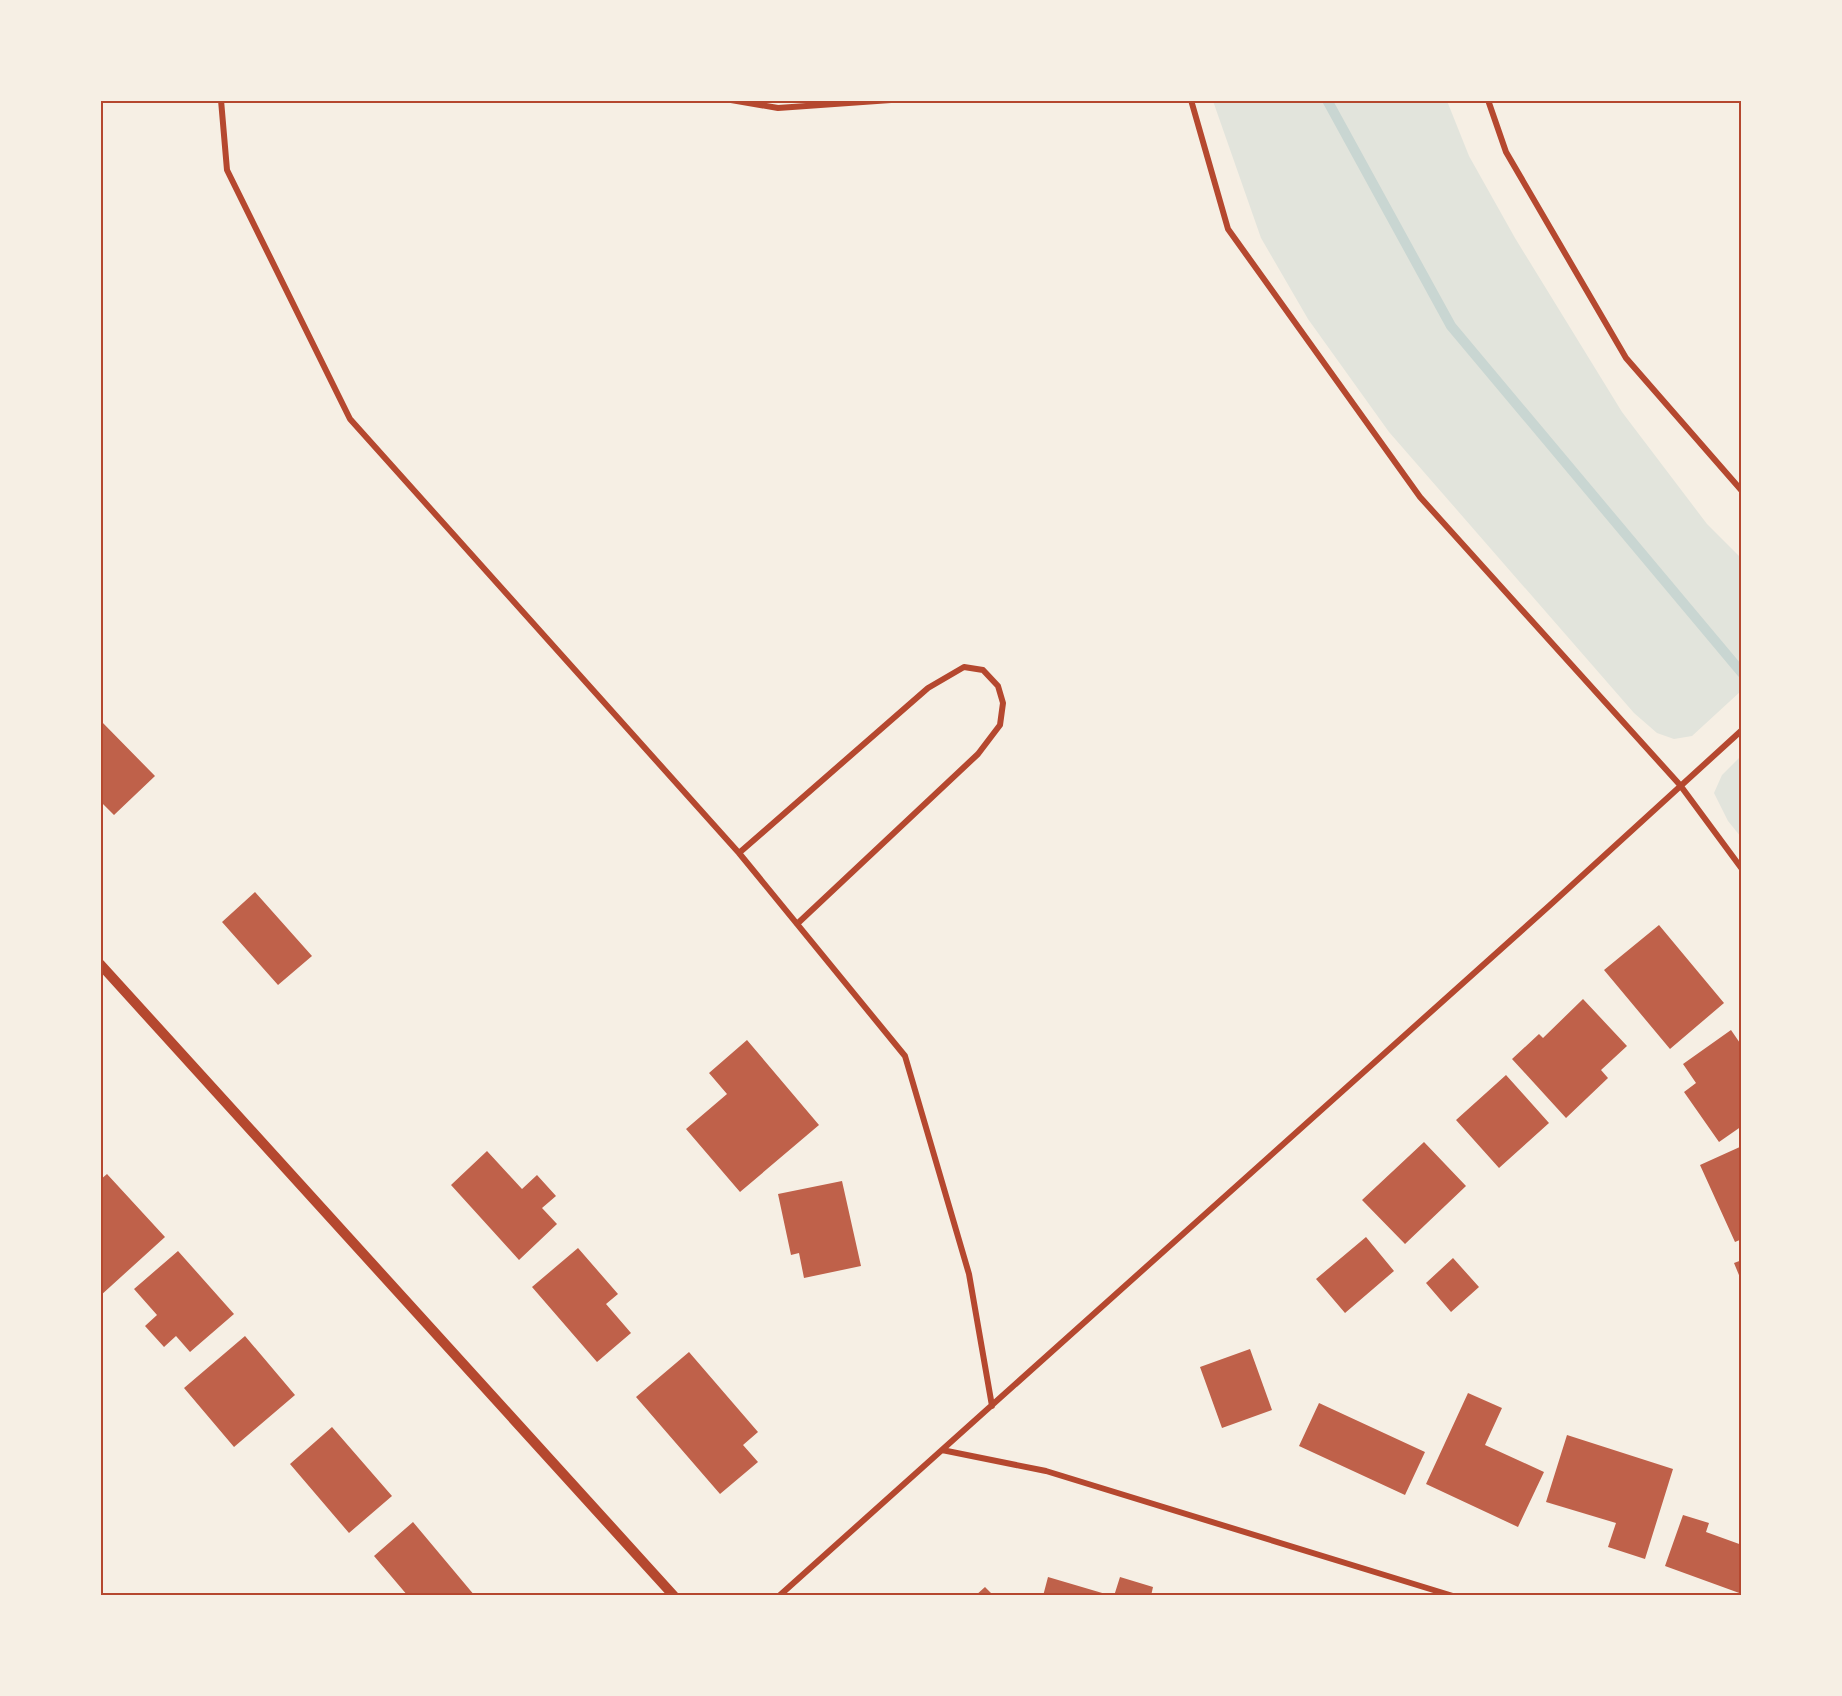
<svg xmlns="http://www.w3.org/2000/svg" width="1842" height="1696" font-family="'Nunito Sans',sans-serif">
<style>
.green{fill:#e2e4dc}
.lines{fill:none;stroke-linecap:round;stroke-linejoin:round}
.stream{stroke:#c9d6d2;stroke-width:10}
.building{fill:#bf614a}
.minor{stroke:#b5482f;stroke-width:6}
.tertiary{stroke:#b5482f;stroke-width:10}
.neatline{fill:none;stroke:#b5482f;stroke-width:2}
</style>
<rect width="100%" height="100%" fill="#f6efe4"/>
<!-- green -->
<path class="green" d="M1213,101h234l22,55 46,82 107,174 85,112 34,34v133l-49,45 -18,3 -17,-6 -23,-20 -245,-281 -81,-113 -47,-81z
M1741,756v81l-13,-16 -14,-28 8,-18z"/>
<g class="lines">
<!-- stream -->
<path class="stream" d="M1327,100l124,226 291,347"/>
</g>
<!-- building -->
<path class="building" d="M100,720l55,56 -41,39 -14,-14z
M255,892l57,64 -34,29 -56,-63z
M1659,925l65,78 -54,46 -66,-79z
M1583,999l44,47 -26,24 7,8 -42,40 -54,-59 27,-25 4,4z
M1731,1030l11,16v80l-23,16 -35,-50 12,-9 -13,-19z
M747,1040l72,85 -79,67 -54,-63 41,-35 -18,-21z
M1506,1075l43,48 -50,45 -43,-48z
M1424,1142l42,44 -61,58 -43,-44z
M1742,1146v93l-7,3 -35,-77z
M487,1151l35,38 15,-14 19,21 -14,12 15,16 -38,36 -68,-75z
M107,1174l58,63 -65,59v-116z
M842,1181l19,85 -57,12 -5,-25 -8,2 -13,-61z
M1366,1237l28,34 -49,42 -29,-34z
M578,1248l40,46 -12,10 25,29 -34,29 -65,-75z
M178,1251l56,63 -44,38 -14,-16 -12,11 -19,-21 12,-11 -23,-26z
M1453,1258l26,29 -28,25 -25,-29z
M1742,1260v20h-1l-7,-17z
M245,1336l50,59 -61,52 -50,-59z
M1250,1349l22,61 -50,18 -22,-61z
M689,1352l69,80 -15,13 15,17 -38,32 -84,-97z
M1468,1393l34,15 -17,37 59,27 -26,55 -92,-43z
M1319,1403l106,49 -20,43 -106,-49z
M332,1427l60,69 -43,37 -59,-69z
M1567,1435l106,34 -28,90 -37,-12 8,-24 -70,-21z
M1683,1515l26,8 -3,9 36,13v49l-77,-28z
M413,1522l62,74h-67l-34,-40z
M1048,1577l61,18v1h-66z
M1120,1577l33,10 -2,9h-37z
M985,1587l9,9h-19z"/>
<g class="lines">
<!-- minor -->
<path class="minor" d="M221,100l6,70 123,249 389,434 166,203 64,218 23,132
M731,100l47,8 113,-8
M1191,100l37,129 192,268 260,288 62,84
M1488,100l18,52 120,206 116,133
M739,853l189,-165 36,-21 19,3 15,16 5,17 -3,22 -22,29 -181,170
M942,1450l104,21 407,125
M779,1596l770,-690 193,-176"/>
<!-- tertiary -->
<path class="tertiary" d="M100,964l574,632"/>
</g>
<!-- border -->
<rect width="1842" height="1696" fill="none" stroke="#f6efe4" stroke-width="204"/>
<rect x="102" y="102" width="1638" height="1492" class="neatline"/>
</svg>
